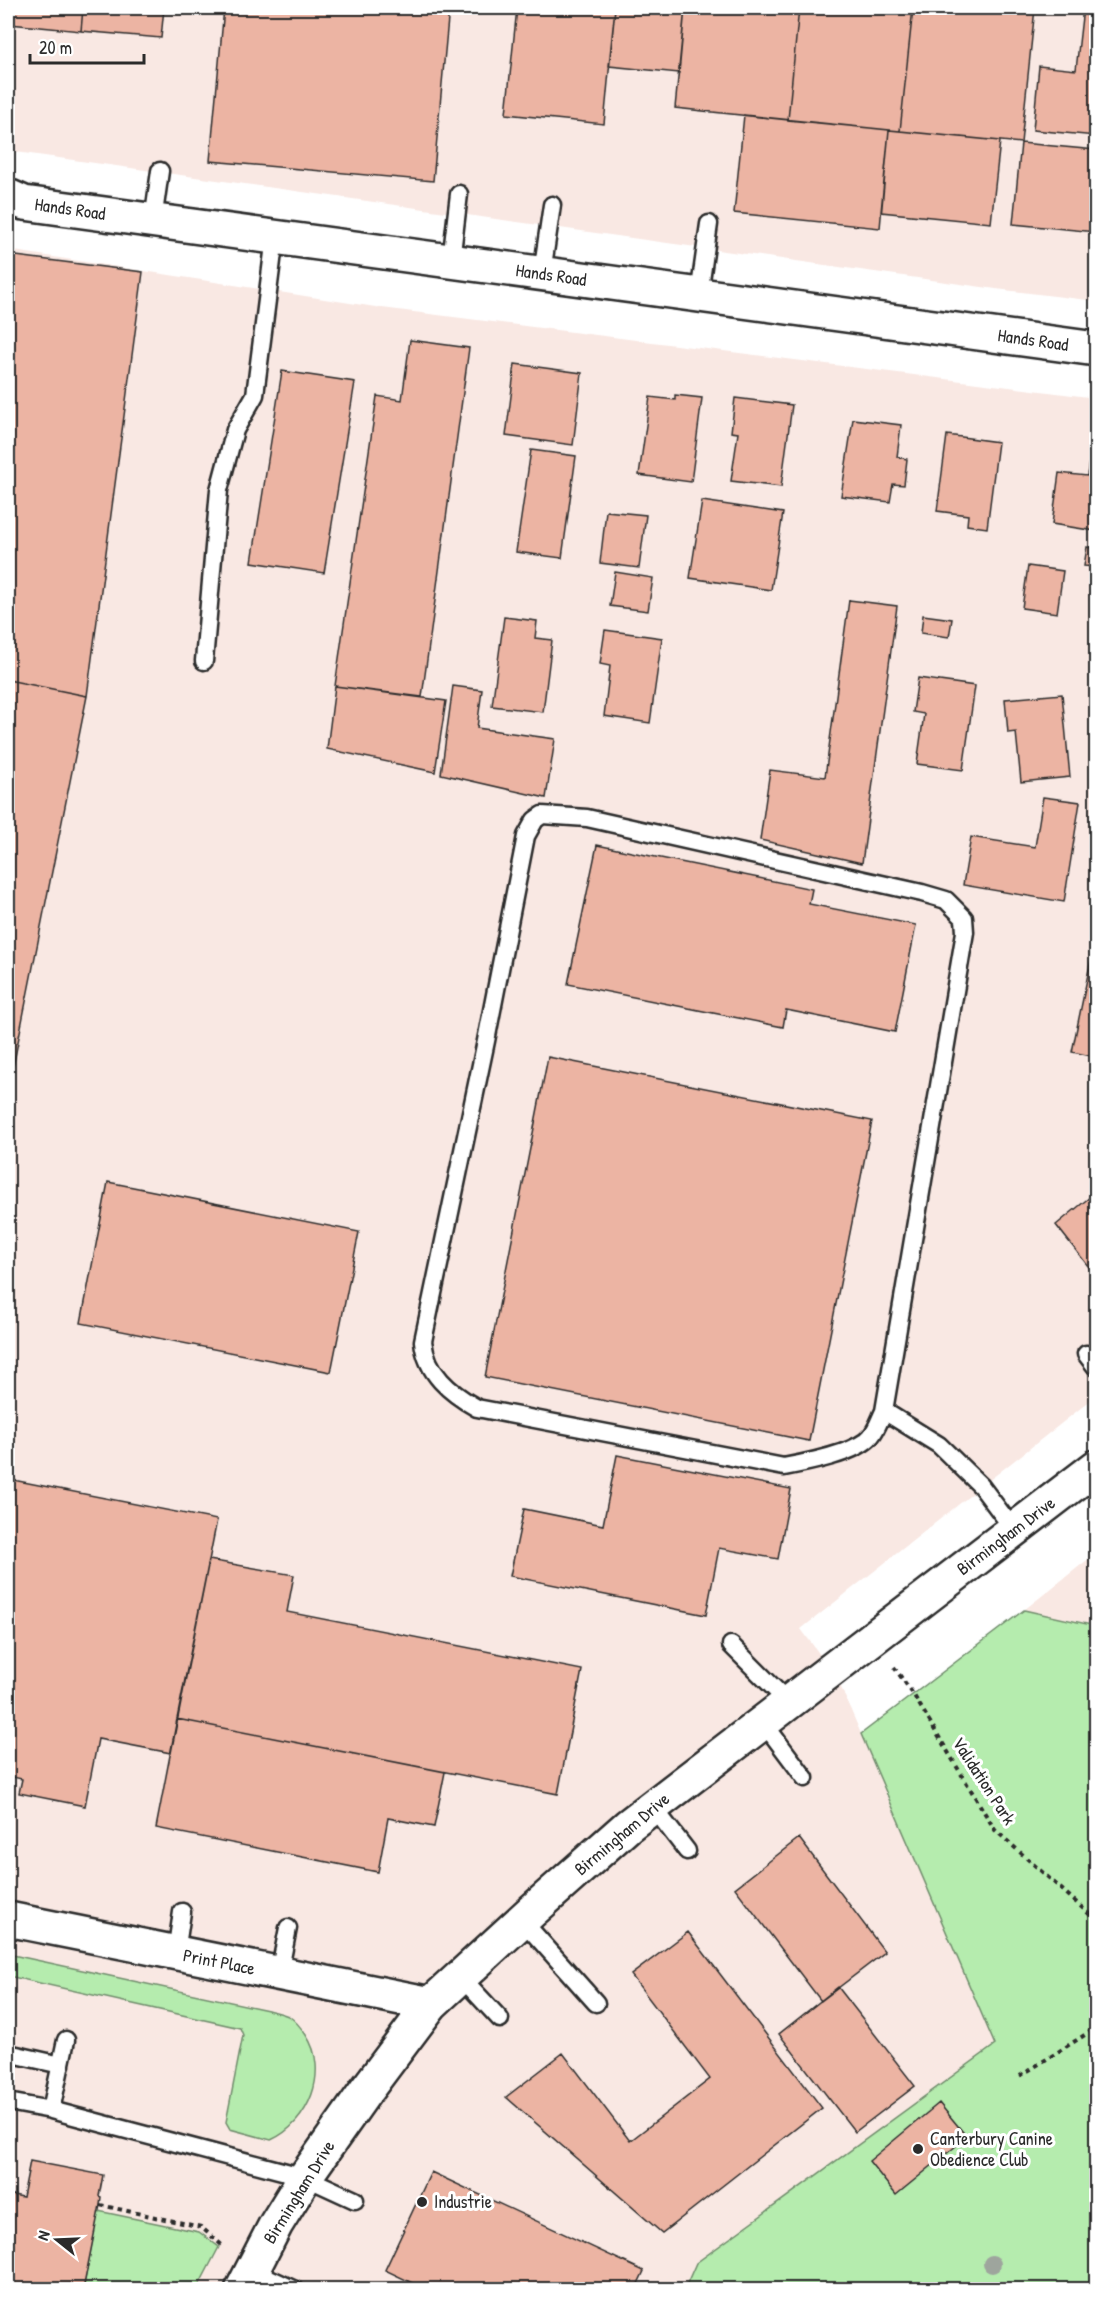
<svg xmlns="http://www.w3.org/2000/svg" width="1104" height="2297" font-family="'Patrick Hand',sans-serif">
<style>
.built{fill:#f9e8e3}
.green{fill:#b5ecae;stroke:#708c6c;stroke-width:1.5}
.building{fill:#ecb4a3;stroke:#2b2b2b;stroke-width:1.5}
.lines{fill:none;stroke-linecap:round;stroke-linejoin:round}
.lane-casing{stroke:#2b2b2b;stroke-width:21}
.street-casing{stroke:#2b2b2b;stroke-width:38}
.secondary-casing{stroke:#2b2b2b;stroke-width:38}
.path{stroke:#2b2b2b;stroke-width:4;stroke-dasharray:4.5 4.5;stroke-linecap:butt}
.lane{stroke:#fff;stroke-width:16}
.street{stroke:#fff;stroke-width:33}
.secondary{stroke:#fff;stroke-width:33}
.tree{fill:#9ea59d}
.poi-dot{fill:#2b2b2b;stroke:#fff;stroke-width:2}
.labels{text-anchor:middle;stroke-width:6;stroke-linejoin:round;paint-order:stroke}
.street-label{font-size:18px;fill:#2b2b2b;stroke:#fff}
.poi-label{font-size:18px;fill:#2b2b2b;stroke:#fff;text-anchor:start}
</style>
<rect width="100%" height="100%" fill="#fff"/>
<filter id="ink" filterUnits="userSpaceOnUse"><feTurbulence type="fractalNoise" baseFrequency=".0167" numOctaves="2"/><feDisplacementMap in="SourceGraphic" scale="12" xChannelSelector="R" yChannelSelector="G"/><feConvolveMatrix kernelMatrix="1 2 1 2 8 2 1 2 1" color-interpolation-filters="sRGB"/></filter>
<g filter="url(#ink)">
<!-- built -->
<path class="built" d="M8,8h1088v293l-100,-12 -980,-137 -8,-5z
M8,250l374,58 714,90v998l-295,233 36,49 158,367 -299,218 -12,26h-676z
M1096,1553v73l-72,-16z"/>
<!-- green -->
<path class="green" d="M1024,1610l72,16v663l-412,1 12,-27 299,-218 -134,-311z
M8,1954l260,56c7,2 17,4 22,7 6,4 12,12 16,18 24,36 3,88 -35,105l-41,-11 -4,-7 17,-87 -3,-7 -232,-52z
M98,2211l101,21 20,15 -22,42 -114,1z"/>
<!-- building -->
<path class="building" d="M12,8h71l-2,23 -71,-7z
M83,8h81l-3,30 -80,-7z
M224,8h225l-16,173 -223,-20z
M517,8h98l-11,116 -98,-10z
M615,8h70l-6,65 -70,-7z
M685,8h114l-11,112 -113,-12z
M799,8h114l-13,123 -112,-11z
M913,8h122l-14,135 -121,-12z
M1083,8h13v128l-63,-6 6,-64 37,4z
M744,115l145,15 -9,98 -146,-15z
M889,130l111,11 -9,82 -110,-11z
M1021,143l75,7v82l-83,-8z
M8,255l135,17 -56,424 -79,-16z
M410,340l59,8 -47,349 -87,-11 42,-290 25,4z
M515,364l67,9 -9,72 -67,-9z
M282,371l73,11 -31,191 -72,-11z
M675,395l27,3 -11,84 -52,-7 11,-78 25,3z
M735,398l57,7 -11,82 -50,-6 7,-48 -7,-1z
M853,419l48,6 -4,32 10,2 -3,26 -11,-1 -3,18 -49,-6z
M947,435l51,7 -11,86 -20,-3 1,-10 -31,-4z
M1091,446l5,1v84l-44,-7 7,-51 28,3z
M531,450l45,6 -14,102 -46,-6z
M702,501l81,12 -12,77 -81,-12z
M606,511l40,4 -7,53 -39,-5z
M1087,547l9,2v18l-12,-1z
M1028,566l35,5 -6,42 -35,-5z
M615,572l38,6 -5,33 -38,-5z
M849,600l48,6 -35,257 -102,-23 10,-70 55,7z
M923,615l29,4 -3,18 -28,-4z
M504,617l33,4 -2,17 17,2 -9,72 -51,-6z
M605,630l57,8 -12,85 -46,-7 6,-50 -10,-2z
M918,678l57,8 -12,84 -46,-6 7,-50 -11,-2z
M8,680l79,16 -79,396z
M335,686l111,15 -11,71 -108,-23z
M453,686l29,4 -5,38 78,11 -9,59 -105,-24z
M1062,694l8,83 -49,5 -5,-50 -8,1 -3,-34z
M1043,797l37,5 -16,100 -101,-17 8,-48 64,10z
M597,845l215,44 -3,15 107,21 -21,107 -109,-22 -3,17 -215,-43z
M1096,935v122l-24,-5z
M548,1057l324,64 -63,320 -324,-64z
M108,1182l251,50 -28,140 -250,-49z
M1096,1192v84l-40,-51z
M617,1455l174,34 -13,70 -59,-11 -13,67 -196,-39 14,-67 79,16z
M8,1479l209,41 -46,233 -73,-14 -13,67 -66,-13 3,-14 -14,-3z
M209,1560l85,15 -7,37 295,58 -24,124 -381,-75z
M177,1719l268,53 -11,55 -46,-9 -10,54 -222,-44z
M799,1838l86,114 -64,49 -86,-113z
M688,1932l134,176 -160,125 -156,-136 57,-44 67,88 80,-62 -79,-104z
M838,1987l77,99 -60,46 -76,-98z
M939,2103l28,34 -71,58 -27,-34z
M30,2161l73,14 -4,21 2,1 -1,8 -17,85h-75v-96l15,3z
M431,2172l213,99 -9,19h-208l-42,-20z"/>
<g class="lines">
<!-- lane casing -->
<g class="lane-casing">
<path id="lane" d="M153,221l7,-50
M451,261l8,-67
M542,273l10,-68
M699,295l10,-71
M204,661l15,-171 16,-60 20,-35 20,-158
M1086,1354l10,13
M884,1411c-4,8 -7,18 -13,25 -13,17 -66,27 -87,31l-307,-59c-27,-15 -51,-35 -54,-67l63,-300 40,-205 9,-16 7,-5 45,3 335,75 24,7 18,18 1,14 -81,479 55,34 42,41 33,44
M731,1645l57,57
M763,1722l42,56
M653,1807l34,44
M522,1920l74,83
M176,1953l6,-41
M279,1974l9,-46
M461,1977l39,42
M8,2053l53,12
M8,2102l43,8 254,67 50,23
M51,2110l15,-70
M252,2270l43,20"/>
</g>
<!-- street casing -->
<g class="street-casing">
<path id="street" d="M8,196l16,7 1072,146
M8,1919l423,85"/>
</g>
<!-- secondary casing -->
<g class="secondary-casing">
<path id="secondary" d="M242,2290l34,-66 29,-47 60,-85 66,-88 101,-93 97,-86 467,-358"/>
</g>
<!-- path -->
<path class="path" d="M894,1667l19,27 82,136 101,90
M1020,2076l71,-45 5,-12
M100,2205l101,22 23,20"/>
<!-- lane -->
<use href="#lane" class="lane"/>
<!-- street -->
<use href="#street" class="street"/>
<!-- secondary -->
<use href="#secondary" class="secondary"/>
</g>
<!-- trees -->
<circle class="tree" cx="992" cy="2264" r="9"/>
</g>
<!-- markers -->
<g class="poi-dot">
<circle cx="918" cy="2149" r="6"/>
<circle cx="422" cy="2202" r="6"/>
</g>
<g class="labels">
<!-- street labels -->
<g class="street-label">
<text transform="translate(70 209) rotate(8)" y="6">Hands Road</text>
<text transform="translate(551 275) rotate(8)" y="6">Hands Road</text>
<text transform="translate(1033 340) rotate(8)" y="6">Hands Road</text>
<text transform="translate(1006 1536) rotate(-37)" y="6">Birmingham Drive</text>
<text transform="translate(984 1781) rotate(57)" y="6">Validation Park</text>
<text transform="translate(622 1834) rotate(-40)" y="6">Birmingham Drive</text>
<text transform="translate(219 1962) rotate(11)" y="6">Print Place</text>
<text transform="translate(299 2192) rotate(-58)" y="6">Birmingham Drive</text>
</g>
<!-- poi labels -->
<g class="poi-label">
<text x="930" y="2145">Canterbury Canine<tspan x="930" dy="21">Obedience Club</tspan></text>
<text x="434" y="2208">Industrie</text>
</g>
</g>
<!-- margin -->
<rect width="1104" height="2297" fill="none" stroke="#fff" stroke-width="30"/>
<rect x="15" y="15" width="1074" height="2267" fill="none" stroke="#2b2b2b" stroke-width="2" filter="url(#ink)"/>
<!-- north arrow -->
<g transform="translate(57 2240) rotate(288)" stroke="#ffffff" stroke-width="4.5" paint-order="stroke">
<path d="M0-4.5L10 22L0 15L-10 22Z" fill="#2b2b2b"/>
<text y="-9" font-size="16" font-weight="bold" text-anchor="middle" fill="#2b2b2b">N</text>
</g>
<!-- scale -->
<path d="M30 54v9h114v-9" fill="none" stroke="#2b2b2b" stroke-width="3"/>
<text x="39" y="54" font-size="18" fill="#2b2b2b" stroke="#ffffff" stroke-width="4.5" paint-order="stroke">20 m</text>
</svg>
